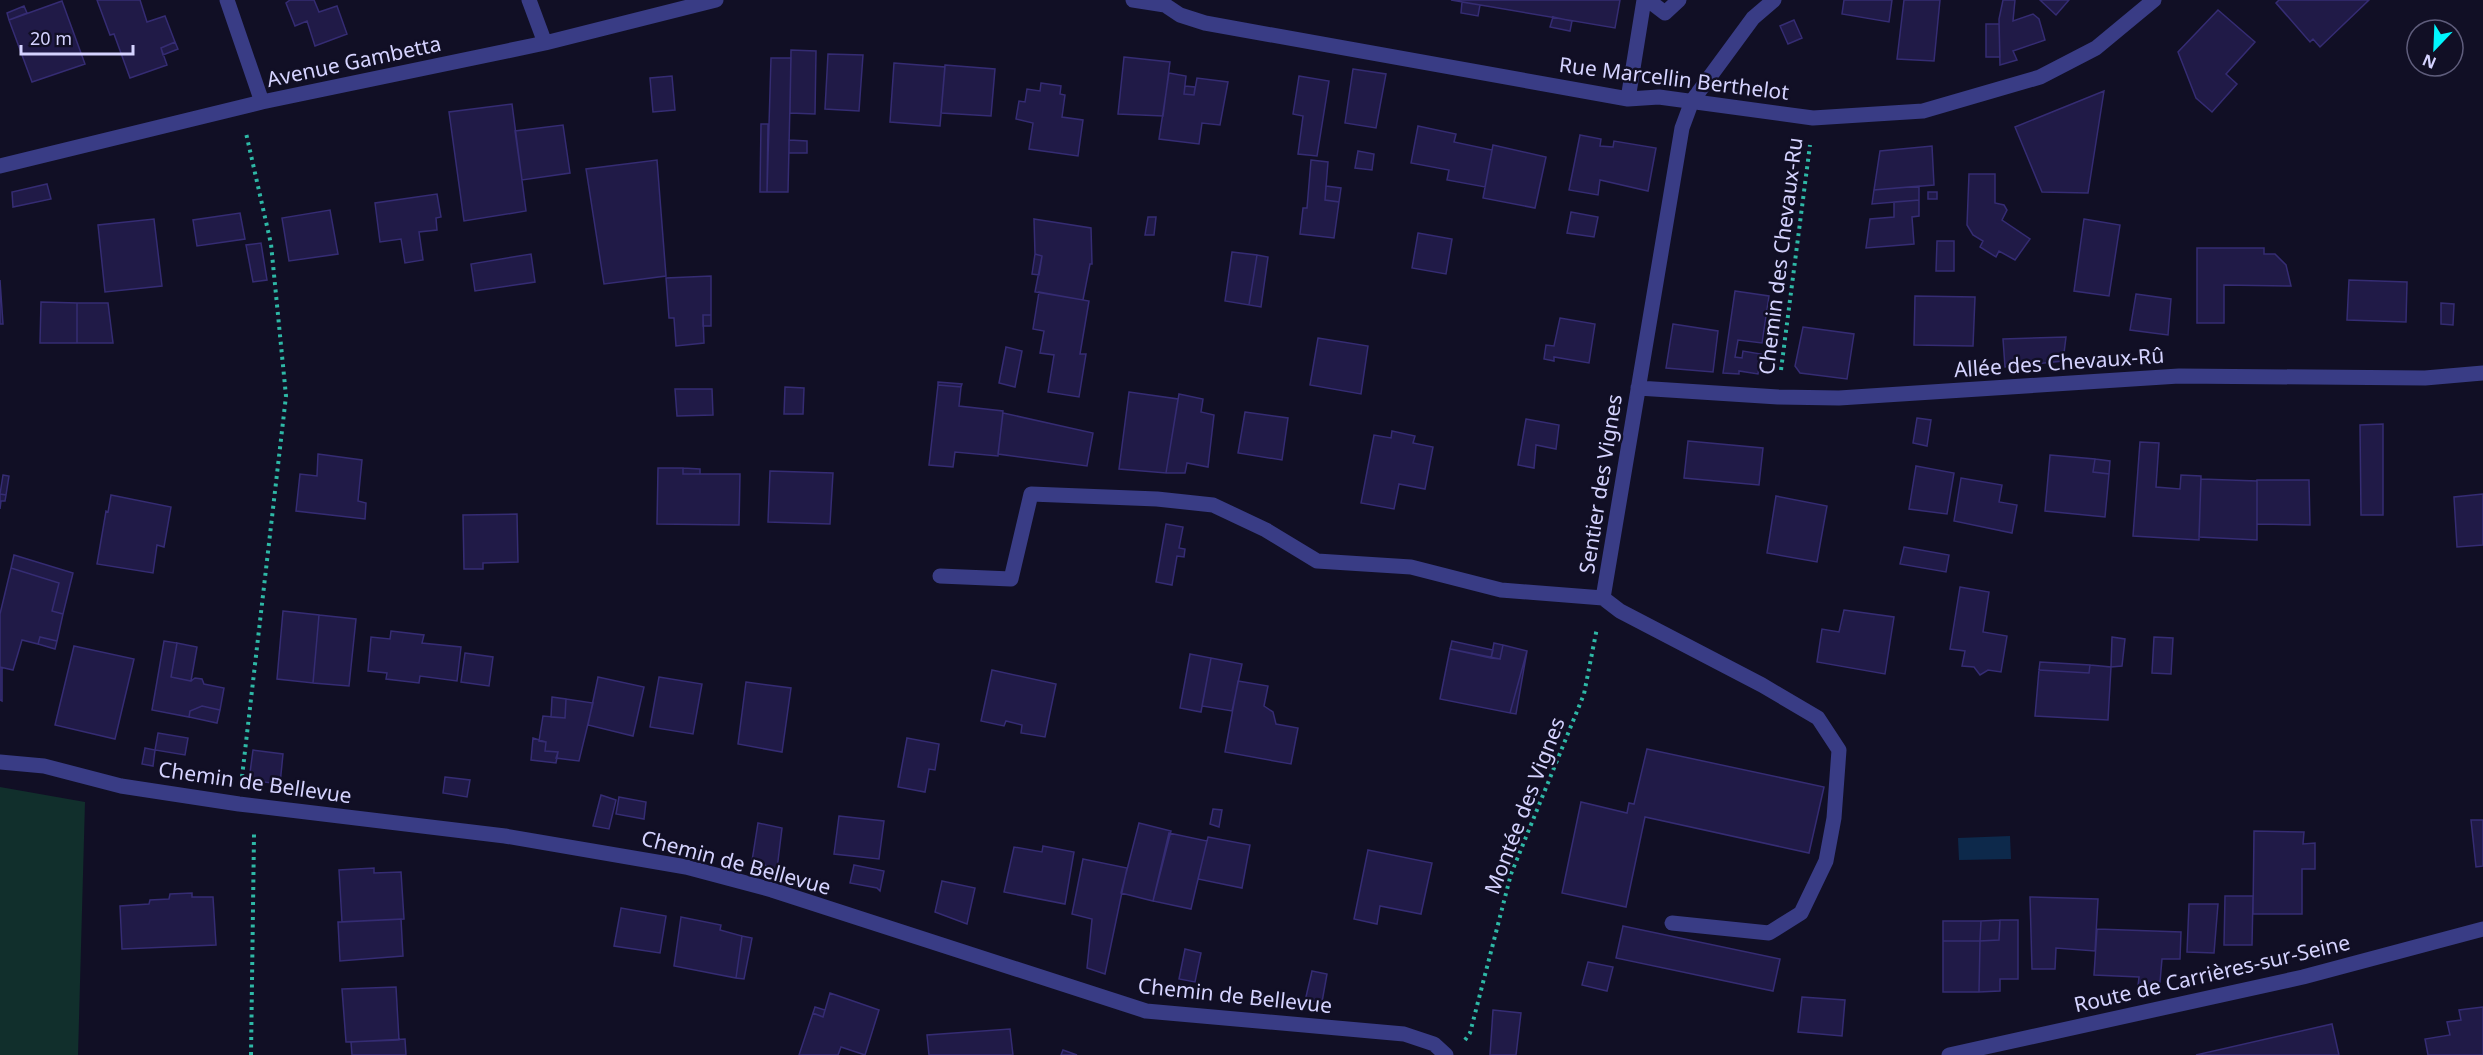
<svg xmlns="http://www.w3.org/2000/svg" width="2483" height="1055" font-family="'Noto Sans',sans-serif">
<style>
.green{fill:#112f2c}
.water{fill:#0d294b}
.building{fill:#201a47;stroke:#352c73;stroke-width:1.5}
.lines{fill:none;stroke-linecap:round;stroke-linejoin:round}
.path{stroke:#2eb8a6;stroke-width:4;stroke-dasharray:3 4.5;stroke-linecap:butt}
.minor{stroke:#393c85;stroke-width:15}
.labels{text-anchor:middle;stroke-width:5;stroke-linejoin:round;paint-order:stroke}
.street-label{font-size:21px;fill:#d5d3ff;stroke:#110f25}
</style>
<rect width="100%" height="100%" fill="#110f25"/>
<!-- green -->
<path class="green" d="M0,787l85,15 -7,253h-78z"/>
<!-- water -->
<path class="water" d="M2010,836l1,23 -52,1 -1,-22z"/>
<!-- building -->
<path class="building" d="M97,0h43l7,22 18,-6 10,26 -14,6 6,17 -37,13 -16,-44 -4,1z
M290,0h24l5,12 18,-6 10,28 -32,12 -8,-25 -12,5 -9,-23z
M1451,0h169l-5,28z
M1844,0h48l-3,22 -47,-8z
M1904,0h36l-6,61 -37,-2z
M2003,0h12l-2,21 20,-7 6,5 6,21 -32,11 4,9 -17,5 -1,-46z
M2040,0h29l-13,15z
M2279,0h90l-49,47 -7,-8 -3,3 -34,-39z
M62,1l23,63 -53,18 -23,-62z
M1462,2l18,3 -2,11 -17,-3z
M24,6l3,7 -18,7 -2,-7z
M2218,10l37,32 -29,32 11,10 -25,28 -16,-14 -18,-46z
M1553,17l19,4 -2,10 -20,-4z
M1794,20l8,18 -14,6 -8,-18z
M1986,24h13l1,33h-14z
M175,42l3,7 -15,6 -2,-7z
M791,50l25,1 -1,63 -25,-1z
M828,54l35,1 -4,56 -34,-2z
M1124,57l46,5 -7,54 -45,-2z
M771,58h20l-3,134h-21z
M894,63l51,4 -5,59 -50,-4z
M945,65l50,4 -4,47 -50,-3z
M1353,69l33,5 -10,54 -31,-5z
M1169,73l17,3 -2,18 10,1 3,-17 31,4 -8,43 -18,-2 -3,21 -40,-5z
M672,76l3,34 -22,2 -3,-34z
M1299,76l30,5 -12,75 -19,-2 5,-38 -10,-2z
M1041,83l20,3 -1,8 5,1 -3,22 21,3 -5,36 -49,-7 4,-26 -17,-4 3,-18 6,1 2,-13 13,2z
M1185,86l10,1 -1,8 -10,-1z
M2104,91l-16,102 -46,-1 -27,-65z
M512,104l14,107 -62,10 -15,-109z
M761,124h7l-1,68h-7z
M563,125l7,48 -48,7 -7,-49z
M1418,126l38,8 -2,8 38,8 -7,37 -38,-7 2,-10 -38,-7z
M1580,135l21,4 -1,7 13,1 1,-6 42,7 -8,43 -48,-11 -2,15 -29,-5z
M789,140l18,1v12h-18z
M1493,145l53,12 -11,51 -52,-10z
M1932,146l2,39 -60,5 6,-39z
M1358,151l16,3 -2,16 -17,-2z
M657,160l9,116 -62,8 -18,-115z
M1311,160l17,2 -3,38 14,2 -5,36 -34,-4 3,-26h4z
M1969,174h26v29l9,2 3,5 -5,10 28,19 -15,21 -16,-9 -3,6 -16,-10 3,-6 -10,-6 -6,-10z
M47,184l4,15 -38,8 -1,-15z
M1326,186l15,2 -2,14 -14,-2z
M1919,186v14l-47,4 2,-14z
M1928,192h9v7h-9z
M437,194l4,23 -5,1 1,12 -18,2 4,28 -18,3 -4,-24 -21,3 -5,-39z
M1919,200v16l-7,1 2,27 -48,4 4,-29 24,-2v-15z
M330,210l8,44 -49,7 -7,-43z
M1571,212l27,5 -4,20 -27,-4z
M240,213l5,26 -48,7 -4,-26z
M1148,217h8l-2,18h-9z
M154,219l8,67 -57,6 -7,-67z
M1034,219l57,9 1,36h-2l-7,36 -48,-8 7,-36 -7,-2z
M2084,219l36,6 -11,71 -35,-5z
M1418,233l34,6 -6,35 -34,-6z
M1937,241h17v30h-18z
M261,243l6,37 -14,2 -7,-37z
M2197,248h67v6h11l11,11 5,21 -67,-1v38h-27z
M1232,252l25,3 -8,50 -24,-4z
M531,254l4,28 -60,9 -4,-27z
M1035,254l7,2 -3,19 -7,-1z
M1257,255l11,2 -7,50 -12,-2z
M711,276v39h-8l1,28 -28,3 -2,-28h-5l-3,-40z
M0,280l3,44h-3z
M2349,280l58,2 -1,40 -59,-2z
M1735,291l34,5 -7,47 -24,-3 -3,17 7,1 1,-7 18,3 -3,20 -19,-3v3l-16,-1z
M1039,292l50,9 -9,53h6l-7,43 -31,-5 6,-37 -14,-2 4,-22 -11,-2z
M2136,294l35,5 -3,36 -38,-5z
M1915,296l60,1 -2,49 -59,-1z
M41,302l36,1v40h-37z
M77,303h31l5,40h-36z
M2441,303l13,1 -1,21 -12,-1z
M703,315h8v11h-8z
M1560,318l35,6 -6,39 -35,-6v4l-10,-2 2,-14 8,1z
M1673,324l45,7 -5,41 -47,-4z
M1803,327l51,7 -7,45 -47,-6 -5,-7z
M2066,337l-3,24 -58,6 -2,-28z
M1318,338l50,8 -7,48 -51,-9z
M1006,347l16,4 -7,36 -16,-4z
M938,382l24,2 -1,3 -23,-2z
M938,385l23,2 -2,19 44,5 -5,45 -43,-4 -2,15 -24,-2z
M785,387l19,1 -1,26h-19z
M675,389h37l1,26 -36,1z
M1129,392l49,7 -12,74 -47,-4z
M1179,394l24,5 -2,13 13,3 -6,52 -21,-4 -2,10h-19z
M1245,412l43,6 -6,42 -44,-7z
M1003,413l90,20 -6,33 -89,-12z
M1917,418l14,2 -4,26 -14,-3z
M1526,419l33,6 -3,24 -20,-4 -2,23 -16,-3z
M2383,424v91h-22l-1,-90z
M1392,431l23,5 -2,7 20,4 -8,42 -26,-5 -5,25 -33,-6 13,-68 17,3z
M1688,441l75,7 -4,37 -75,-7z
M2140,442l19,1 -3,44 24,2 1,-14 20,1 -2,64 -66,-4z
M318,454l44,6 -4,41 8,2 -1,16 -69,-8 4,-37 17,2z
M2050,455l45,4 -2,13 16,2 -4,43 -60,-6z
M2095,459l15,2 -1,13 -16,-2z
M1916,466l38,7 -7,41 -38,-5z
M658,468h25v6h57l-1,51 -82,-1z
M683,468l17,1v5h-17z
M770,471l63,2 -3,51 -62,-2z
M3,475l6,1 -3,19 -6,-1z
M1961,478l41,7 -3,17 18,3 -5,28 -58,-12z
M2201,479l56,2v59l-58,-3z
M2257,480h52l1,45 -53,-1z
M0,494l6,1 -1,6h-4l-1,8z
M2483,494v51l-26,2 -3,-50z
M111,495l60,12 -7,40 -7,-2 -4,28 -56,-9 9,-53 2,1z
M1776,496l51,10 -10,56 -50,-9z
M517,514l1,48 -35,1v6h-19l-1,-54z
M1166,524l17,3 -4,21 6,1 -1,8 -7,-1 -5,29 -16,-3z
M1904,547l45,8 -3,17 -46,-8z
M14,555l59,18 -10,41 -11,-3 7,-28 -48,-15z
M11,568l48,15 -7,28 11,3 -6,27 -17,-4 -2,7 -16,-4 -9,30 -13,-3v-53z
M1960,587l29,5 -6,40 24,4 -6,36 -13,-2 -8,5 -6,-8 -12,-1 3,-15 -15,-2z
M1844,610l50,7 -9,57 -68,-12 5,-33 17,3z
M283,611l36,4 -6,68 -36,-4z
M319,615l37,4 -7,67 -36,-3z
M391,631l33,4 -2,8 39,4 -4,34 -37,-5 -1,7 -33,-4 1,-6 -19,-2 3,-34 19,2z
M40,637l17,4 -2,8 -17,-5z
M2112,637l13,2 -3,27 -11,1z
M2154,637l19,1 -2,36 -19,-1z
M164,641l13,2 -6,34 20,4 4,-3 7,1 2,5 20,4 -4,22 -18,-4 -12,5 -1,6 -37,-7z
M1452,641l41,9 -2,8 -41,-9z
M177,643l20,4 -6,34 -20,-4z
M1494,643l9,2 -3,14 -9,-1z
M1503,645l24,6 -17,62 -70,-14 10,-50 50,10z
M74,646l60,13 -19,80 -60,-14z
M1527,651l-11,63 -6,-1z
M465,653l28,4 -4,29 -28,-4z
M1190,654l21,4 -10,54 -21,-4z
M1211,658l31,6 -10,47 -30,-5z
M2040,662l50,3 -1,8 -50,-3z
M2090,665l21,2 -3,53 -73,-4 4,-46 50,3z
M0,667l2,1v33l-2,-1z
M992,670l64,14 -11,53 -24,-4 1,-8 -16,-4 -2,5 -23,-5z
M598,677l46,10 -11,49 -45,-11z
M659,677l43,7 -9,50 -43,-7z
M1238,681l30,5 -4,20 9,6 3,12 22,4 -7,36 -66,-12z
M746,682l45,6 -9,64 -44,-8z
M552,697l14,2 -1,19 -14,-1z
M566,699l27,4 -14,58 -23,-3 2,-6 -13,-1 1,-9 -7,-1 4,-25 22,2z
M202,706l18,4 -3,13 -28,-6 1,-6z
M158,733l30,5 -3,17 -30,-5z
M533,738l13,4 -1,9 13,1 -2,11 -25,-3z
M907,738l32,6 -4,26 -6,-1 -4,23 -27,-5z
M145,748l10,2 -2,16 -11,-2z
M1647,749l177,38 -15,66 -164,-36 -19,90 -64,-14 19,-91 46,11 2,-10 5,1z
M253,750l30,4 -3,30 -31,-4z
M445,777l25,3 -3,17 -24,-4z
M601,795l15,5 -7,29 -16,-3z
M619,797l27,5 -2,17 -28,-5z
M1213,809l9,1 -3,17 -9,-3z
M839,816l45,5 -5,38 -45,-5z
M2471,820h12v46l-7,1z
M758,823l24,5 -5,41 -25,-8z
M1139,823l32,8 -18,70 -32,-8z
M2254,831l50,1 -1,12 12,-1v26h-13v45h-49z
M1169,833l38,8 -16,68 -38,-8z
M1208,837l42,8 -8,43 -44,-9z
M1043,846l31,6 -9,52 -61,-12 10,-45 28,5z
M1368,850l64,13 -11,51 -41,-8 -3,18 -23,-5z
M1083,859l44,9 -22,106 -18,-6 5,-49 -20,-5z
M854,865l30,6 -4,20 -3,-3 -27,-5z
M374,868v5l27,-1 3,47 -62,3 -3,-52z
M942,881l33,7 -8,36 -32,-12z
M192,893v4h21l3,48 -94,4 -2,-43 29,-2 1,-4 19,-1 1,-5z
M2225,896h28l-1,49h-28z
M2030,897l68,2 -3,52 -39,-3 -1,21h-23z
M2189,904h29l-4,49 -27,-1z
M621,908l45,8 -6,37 -46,-7z
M681,917l40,8 -1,5 22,6 -6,42 -62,-12z
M401,919l2,37 -63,5 -2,-39z
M2000,920h18v59h-18v12l-21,1 1,-51 19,-1z
M2000,920l-1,20 -19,1 1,-20z
M1943,921h38l-1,20h-37z
M1623,926l157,33 -7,32 -157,-33z
M2097,929l84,3 -1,27h-18l-2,23 -22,4 1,-9 -45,-2z
M742,936l10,2 -8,41 -8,-1z
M1943,941h37l-1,51h-36z
M1185,949l16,4 -6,29 -16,-3z
M1588,962l25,5 -6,24 -25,-6z
M1312,971l15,3 -5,28 -17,-1z
M396,987l3,53 -53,2 -4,-53z
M830,993l49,17 -14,45 -24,-8 -3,8h-39l14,-42 10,4z
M1802,997l43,3 -3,36 -44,-4z
M815,1007l10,3 -2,7 -10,-4z
M2483,1007v48h-55l-3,-16 25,-4 -3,-13 14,-2 -2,-10z
M1493,1010l28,3 -5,42h-26z
M2332,1024l7,31h-143z
M1010,1029l3,26h-84l-2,-20z
M405,1039l1,16h-54l-1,-13z
M1063,1050l14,5h-16z"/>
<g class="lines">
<!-- path -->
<path class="path" d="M1781,370l29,-225
M242,777l44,-381 -15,-152 -25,-111
M1465,1040l5,-7 41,-159 73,-180 13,-66
M251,1055l3,-221"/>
<!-- minor -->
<path class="minor" d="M227,0l35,102
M529,0l16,43
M1133,0l32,5 15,10 25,8 423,76 31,-2 154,21 110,-7 117,-34 56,-29 58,-48
M1648,0l17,13 14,-13
M1628,99l16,-99
M0,166l262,-64 283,-59 171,-43
M1638,388l140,9 61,1 340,-22 246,2 58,-5
M940,576l71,3 20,-85 126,5 56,6 53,25 51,31 94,6 90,23 102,8 79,-470 10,-27 61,-83 21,-18
M1603,598l17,13 142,74 56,33 21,32 -5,68 -8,43 -25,52 -32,20 -97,-10
M0,762l44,4 77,20 118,18 266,32 181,31 86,23 374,121 258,23 30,10 12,11
M1949,1055l354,-78 180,-48"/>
</g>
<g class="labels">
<!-- street labels -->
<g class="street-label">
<text transform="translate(354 62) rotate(-12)" y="7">Avenue Gambetta</text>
<text transform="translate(1674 79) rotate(7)" y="7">Rue Marcellin Berthelot</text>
<text transform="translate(1781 256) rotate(-83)" y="7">Chemin des Chevaux-Ru</text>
<text transform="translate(2059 363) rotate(-4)" y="7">Allée des Chevaux-Rû</text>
<text transform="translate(1601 484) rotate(-81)" y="7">Sentier des Vignes</text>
<text transform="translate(255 783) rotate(8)" y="7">Chemin de Bellevue</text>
<text transform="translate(1525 806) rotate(-69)" y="7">Montée des Vignes</text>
<text transform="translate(736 863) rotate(15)" y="7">Chemin de Bellevue</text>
<text transform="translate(2212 974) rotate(-13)" y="7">Route de Carrières-sur-Seine</text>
<text transform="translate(1235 996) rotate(6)" y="7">Chemin de Bellevue</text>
</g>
</g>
<!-- north arrow -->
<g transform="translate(2435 48) rotate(203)"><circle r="28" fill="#110f25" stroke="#5f5d7c" stroke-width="1.5"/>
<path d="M0-4.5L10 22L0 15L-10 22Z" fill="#00f7fe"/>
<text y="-9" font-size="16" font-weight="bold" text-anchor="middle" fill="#d5d3ff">N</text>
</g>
<!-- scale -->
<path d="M21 45v9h112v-9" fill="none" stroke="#d5d3ff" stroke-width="3"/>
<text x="30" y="45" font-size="18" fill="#d5d3ff" stroke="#110f25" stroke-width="4.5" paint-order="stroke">20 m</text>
</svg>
